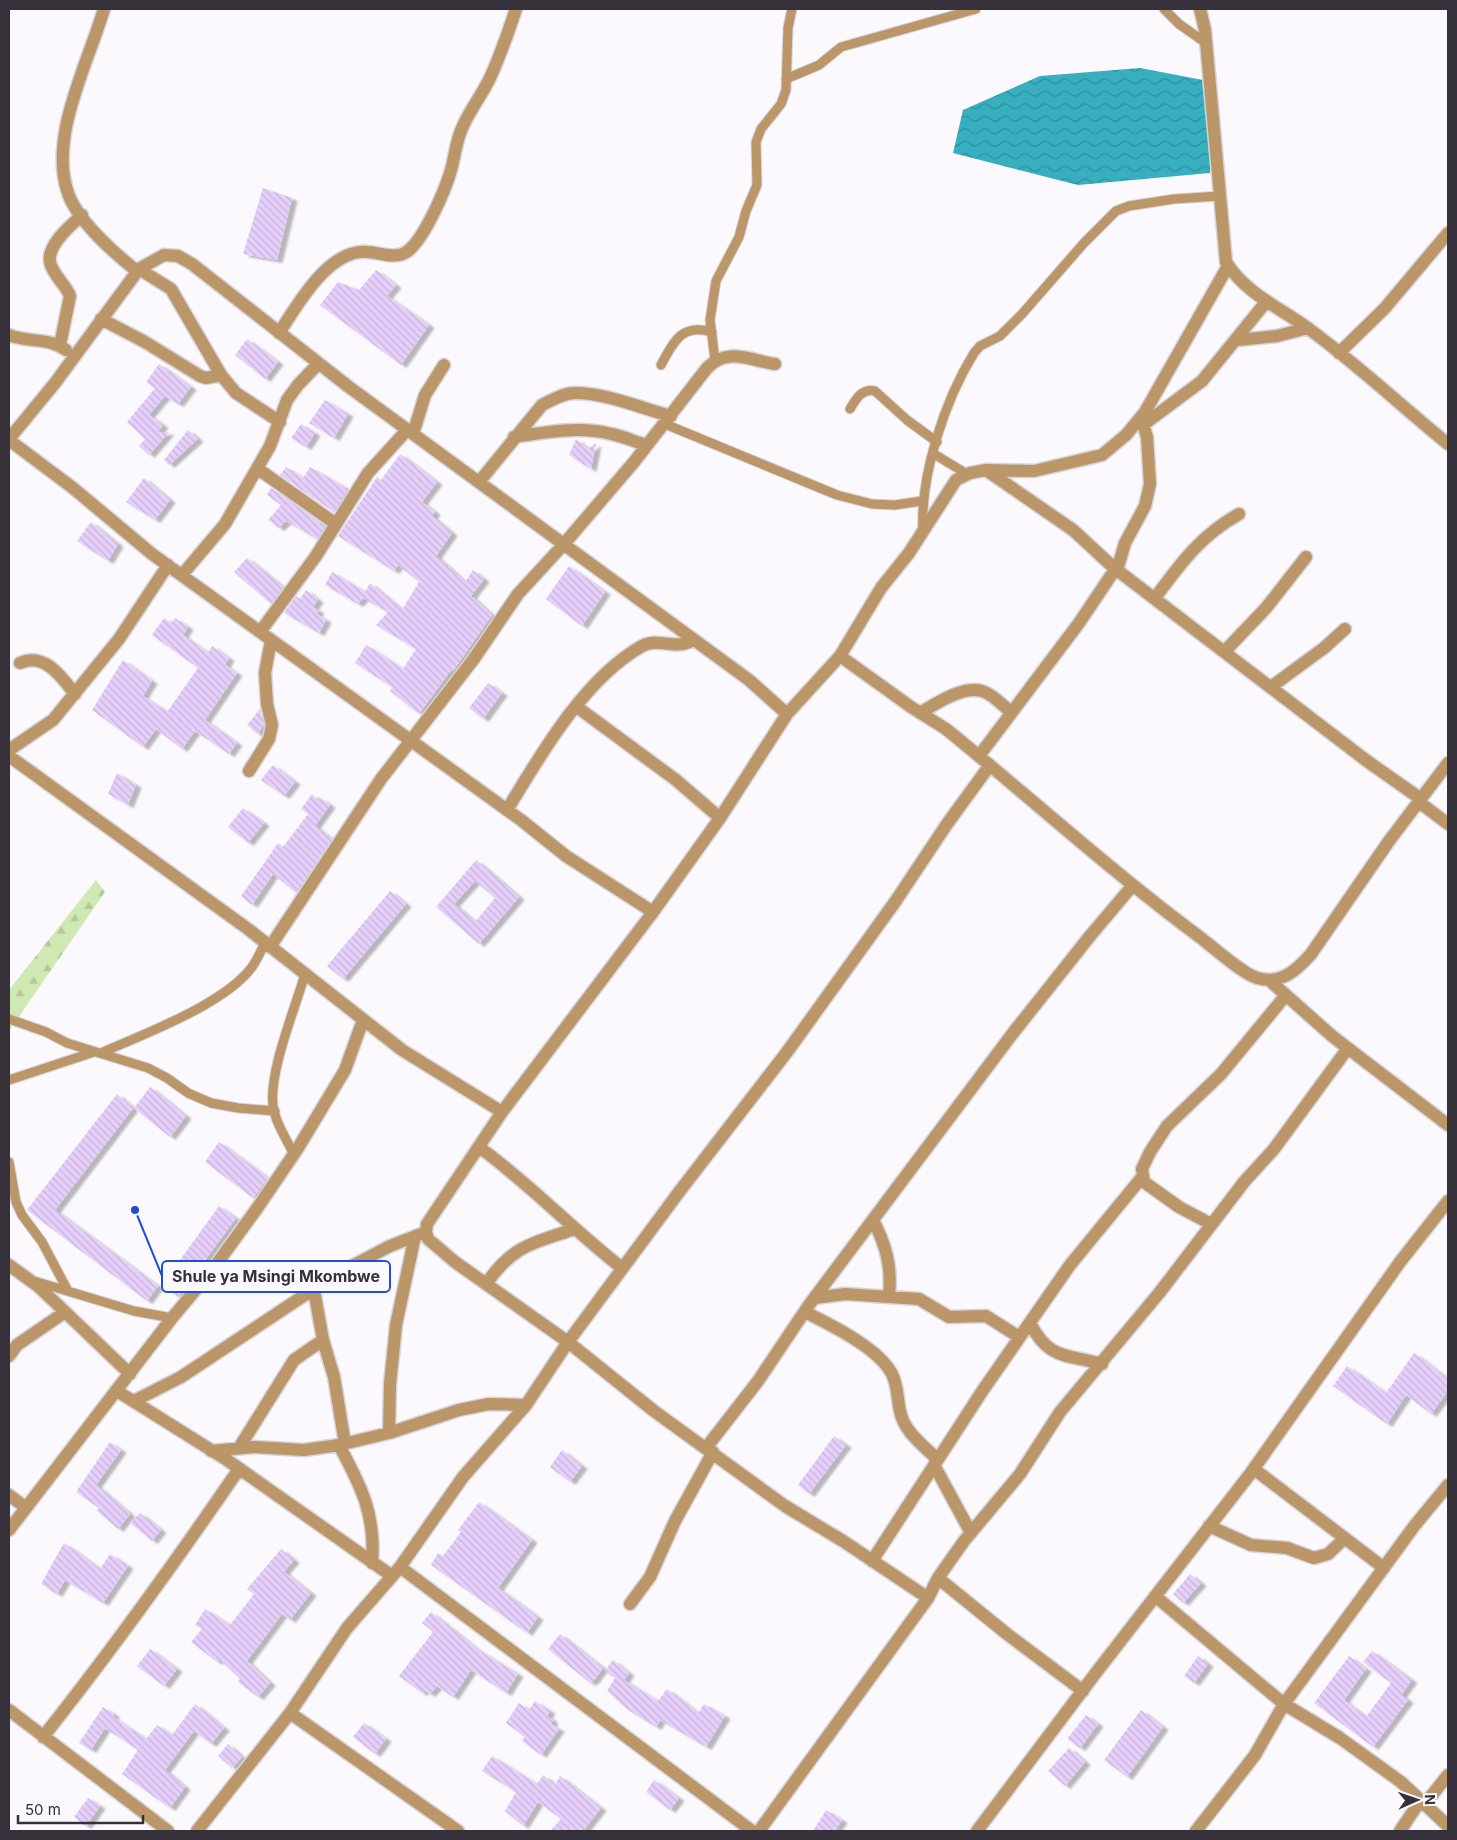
<svg xmlns="http://www.w3.org/2000/svg" width="1457" height="1840" font-family="Inter,sans-serif">
<style>
.forest{fill:url(#forest-firs)}
.water{fill:url(#water-waves)}
.building{fill:url(#building-back-hatch);fill-rule:evenodd;filter:url(#shadow)}
.lines{fill:none;stroke-linecap:round;stroke-linejoin:round}
.service-casing{stroke:#d7d4db;stroke-width:11}
.minor-casing{stroke:#d7d4db;stroke-width:15}
.service{stroke:#ba9669;stroke-width:9}
.minor{stroke:#ba9669;stroke-width:12}
.leader{fill:none;stroke:#1d4ed8;stroke-width:2}
.callout-dot{fill:#1d4ed8;stroke:#fbf8fe;stroke-width:2}
.callout{fill:#fbf8fe;stroke:#1d4ed8;stroke-width:2}
.callout-label{font-size:16px;text-anchor:middle;font-weight:bold;fill:#35303a}
</style>
<defs>
<pattern id="forest-firs" width="22" height="20" patternUnits="userSpaceOnUse" patternTransform="scale(1.25)"><rect width="22" height="20" fill="#d0e8b1"/><path d="M5 1l3.5 6h-7zM16 11l3.5 6h-7z" fill="#b3c799"/></pattern>
<pattern id="water-waves" width="16" height="10" patternUnits="userSpaceOnUse" patternTransform="scale(1.25)"><rect width="16" height="10" fill="#37afbf"/><path d="M0 5q4-4 8 0t8 0" fill="none" stroke="#2f8f9c"/></pattern>
<pattern id="building-back-hatch" width="6" height="6" patternUnits="userSpaceOnUse" patternTransform="scale(1.25)"><rect width="6" height="6" fill="#e6d0fb"/><path d="M-1 5l2 2M0 0l6 6M5-1l2 2" fill="none" stroke="#c6b3d8"/></pattern>
<filter id="shadow"><feDropShadow dx="5.5" dy="3" stdDeviation="1" flood-color="#0004"/></filter>
</defs>
<rect width="100%" height="100%" fill="#fbf8fe"/>
<!-- forest -->
<path class="forest" d="M96,880l9,12 -96,139v-41z"/>
<!-- water -->
<path class="water" d="M1140,68l68,13 8,32 -6,60 -132,12 -125,-32 10,-43 77,-34z"/>
<!-- building -->
<path class="building" d="M263,188l29,10 -15,62 -34,-6z
M376,270l20,15 -9,11 42,29 -28,40 -81,-60 18,-23 21,8z
M247,339l31,23 -13,17 -30,-24z
M159,364l32,23 -13,17 -13,-8 -16,19 14,10 -5,7h11l-20,23 -10,-9 6,-7 -18,-17 28,-34 -9,-6z
M325,400l23,14 -14,24 -25,-15z
M301,424l14,9 -9,14 -15,-9z
M188,430l10,9 -29,26 -5,-5z
M576,439l12,10 8,-6 -5,26 -22,-14z
M400,454l37,28 -15,20 13,10 -3,4 20,17 -16,23 29,26 8,-12 11,9 -13,17 21,19 -39,56 -2,-1 -32,44 -29,-23 2,-4 -37,-24 11,-18 37,24 13,-20 -40,-24 12,-13 -25,-14 -5,6 -33,-19 7,-13 33,20 5,-9 32,27 17,-28 -21,-17 -4,6 -56,-35 39,-59 4,3z
M286,467l17,11 7,-11 38,22 -14,23 -54,-37z
M144,478l26,22 -15,20 -29,-18z
M271,488l54,38 -8,13 -31,-18 -7,7 -11,-8 13,-15 -14,-10z
M91,522l27,22 -10,17 -31,-20z
M247,558l36,29 -12,17 -37,-32z
M569,566l36,26 -23,34 -36,-27z
M306,590l12,10 -5,7 6,4 -2,3 9,6 -7,13 -35,-20 12,-17 4,3z
M164,618l7,5 4,-5 13,9 -5,8 25,18 4,-7 17,12 -4,7 12,8 -32,47 32,23 -8,11 -34,-23 -13,18 -26,-20 -13,18 -51,-37 31,-50 29,21 -9,15 24,16 31,-44 -46,-33z
M488,683l14,10 -19,26 -14,-11z
M260,709l4,16 -7,9 -10,-9z
M273,765l22,17 -11,14 -23,-16z
M117,773l19,12 -8,20 -20,-11z
M312,794l7,7 2,-3 9,7 -15,21 17,13 -36,54 -23,-19 -21,31 -11,-9 37,-53 5,4 25,-33 -7,-5z
M243,808l21,15 -16,20 -20,-16z
M476,860l43,37 -40,47 -43,-37zM475,881l20,17 -20,24 -21,-18z
M390,891l16,13 -63,75 -16,-13z
M150,1087l36,29 -16,21 -36,-29z
M117,1094l16,14 -78,102 103,76 -11,15 -120,-91z
M219,1142l49,36 -15,20 -48,-36z
M219,1206l17,12 -58,79 -16,-12z
M1414,1353l34,26v12l-17,23 -25,-19 -19,29 -54,-38 14,-20 39,27z
M834,1436l12,9 -37,49 -11,-9z
M110,1442l11,8 -25,35 34,29 -12,15 -21,-18 2,-3 -23,-16z
M562,1450l20,16 -12,16 -20,-15z
M479,1502l53,38 -34,48 40,29 -11,16 -96,-68 7,-12 5,3 18,-24 -3,-2z
M140,1513l21,17 -9,11 -22,-18z
M64,1543l36,26 10,-15 18,12 -25,37 -38,-23 -8,14 -16,-10z
M281,1549l13,11 -10,12 27,21 -21,27 -8,-6 -35,47 23,22 -12,14 -20,-15 2,-3 -21,-20 -2,3 -26,-20 11,-13 -7,-4 10,-16 25,16 24,-31 -7,-5z
M1190,1574l11,9 -18,20 -10,-9z
M431,1612l46,37 41,25 -12,19 -35,-23 -18,27 -16,-11 -7,8 -6,-4 -2,3 -23,-17 34,-44 -11,-9z
M560,1634l43,34 -9,12 -4,3 -42,-34z
M150,1649l27,20 -13,17 -27,-20z
M1372,1651l40,29 -11,15 7,5 -35,47 -59,-44 35,-47 17,13 -22,31 22,17 25,-34 -28,-21z
M1198,1656l10,8 -14,19 -10,-7z
M613,1660l16,13 -5,7 34,21 9,-12 31,24 6,-9 21,12 -19,31 -46,-27 -4,7 -29,-18 -20,-18 8,-13 -10,-7z
M535,1701l15,10 -3,5 6,4 -2,4 8,5 -18,26 -19,-14 3,-4 -19,-14 13,-20 10,7z
M195,1704l29,24 -13,16 -17,-13 -29,39 20,17 -15,21 -48,-34 16,-24 -33,-22 -14,22 -12,-7 24,-36 11,7 -1,3 33,22 11,-14 15,10z
M1141,1710l22,17 -36,50 -23,-17z
M1086,1715l12,9 -18,24 -13,-9z
M364,1723l22,16 -11,15 -22,-17z
M228,1744l14,13 -10,11 -14,-12z
M1069,1748l16,14 -20,24 -17,-15z
M492,1756l45,28 6,-9 12,10 5,-9 41,32 -18,23h-33l11,-12 -23,-17 -15,24 -18,-15 11,-19 -34,-21z
M654,1780l25,18 -9,12 -24,-18z
M88,1798l12,8 -14,20 -12,-9z
M826,1810l16,10 -7,11h-22z"/>
<g class="lines">
<!-- service casing -->
<g class="service-casing">
<path id="service" d="M1164,9l15,15 27,19
M786,79l33,-14 22,-18 135,-38
M715,360l-5,-40 6,-39 23,-44 7,-26 11,-26 -1,-43 5,-13 20,-25 5,-14 2,-62 4,-19
M661,365c13,-24 21,-42 51,-33
M850,409c6,-10 12,-21 25,-18l32,29 30,22
M665,424l172,71 35,9 23,1 27,-4
M934,454l33,20
M923,530c-3,-55 22,-130 51,-177l6,-7 20,-10 22,-22 62,-71 32,-32 13,-5 45,-7 46,-3
M9,1019l37,13 21,11 81,25 19,10 21,15 23,10 27,5 37,3
M101,1053c43,-19 124,-49 151,-86 5,-7 9,-16 13,-24
M9,1080l85,-28
M294,1155c-7,-16 -19,-32 -21,-50 -4,-34 22,-96 32,-131
M9,1162l7,40 6,13 20,27 26,49
M34,1281l100,30 38,7"/>
</g>
<!-- minor casing -->
<g class="minor-casing">
<path id="minor" d="M104,9c-16,55 -57,130 -35,187 11,27 46,58 68,75
M1200,9l5,21 21,232c20,32 53,45 83,67 48,35 92,77 139,115
M139,269l32,20 50,86 15,18 44,29
M101,319l44,23 55,34 6,2 15,-3
M279,333c19,-29 50,-85 89,-81 14,1 28,8 40,-1 17,-14 37,-60 43,-81 4,-14 5,-30 12,-44 7,-16 18,-30 26,-46 11,-23 19,-47 27,-71
M9,335c19,8 40,2 57,15
M1238,340l39,-4 31,-8
M60,345l10,-49c-4,-11 -18,-22 -20,-34 -3,-17 21,-37 32,-47
M1339,353l46,-45 63,-75
M1143,425l59,-44 64,-79
M413,434l12,-39 19,-30
M514,437c32,-5 65,-11 97,-3 12,2 24,8 36,11
M9,439l46,-56 84,-114 25,-14 14,1 14,8 157,123 400,293 38,34
M9,440l64,48 79,66 369,266 45,36 87,56
M258,469l78,55
M986,470l87,60 40,37 254,194 54,38
M479,482l63,-77c10,-5 21,-12 33,-12 32,0 65,15 96,23
M1117,570l8,-27 20,-37 5,-22 -3,-47 -6,-20
M182,575l43,-51 45,-78 17,-46 11,-15 20,-21
M1155,598c26,-35 45,-62 84,-84
M260,632l56,-76 52,-83 39,-43
M1225,651l41,-43 40,-51
M840,656l71,51 35,22c85,69 167,144 255,209 13,10 42,36 56,40 24,7 40,-8 54,-24l78,-113 59,-78
M20,663c24,-11 41,13 55,31
M1271,687l53,-39 21,-19
M577,707l99,73 44,38
M920,713c17,-10 42,-27 62,-22 11,3 21,15 29,21
M9,750l44,-30 66,-81 49,-74
M9,756l239,173 154,121 100,62
M979,756l100,-133 37,-55
M249,771l20,-32 3,-14 -5,-21 -2,-31 6,-33
M1419,802l29,22
M507,810c34,-56 77,-131 135,-164 17,-9 34,5 51,-6
M270,947l111,-168 92,-119 45,-66 46,-50 70,-82 73,-94c20,-21 42,-8 68,-4
M1269,980l63,56 116,89
M479,1147c51,37 94,83 143,121
M873,1220c13,25 19,47 16,76
M1211,1224l-32,-17 -35,-25 -2,-13 8,-17 17,-26 54,-52 65,-79
M9,1265l30,22 91,87
M486,1284c27,-39 47,-41 89,-55
M314,1290l9,50 11,37 11,67
M815,1298l30,-4 74,5 30,18 37,-1 33,21
M805,1312c24,12 74,36 87,62 6,12 5,24 8,37 4,21 23,34 37,48
M1030,1323c19,37 35,31 72,41
M9,1356l8,-11 48,-33
M117,1391l110,69 165,116
M134,1401l47,-24 154,-102 55,-29 36,-14
M389,1433l1,-49 6,-59 19,-89
M339,1445c22,41 37,70 33,118
M239,1448l55,-88 29,-20
M706,1448l52,-67 51,-76 204,-272 77,-97 43,-51
M211,1451l43,-4 50,3 35,-5 50,-12 70,-23 30,-6 37,1
M934,1465l37,68
M1254,1469l130,99
M9,1495l16,12
M1209,1526l42,19 36,3 27,10 14,-4 17,-16
M9,1530l163,-212 41,-49 45,-62 40,-59 47,-78 18,-50
M872,1561l111,-171 87,-125 73,-89
M400,1567l352,264
M938,1578l69,56 76,57
M1155,1596l129,108 56,34 61,44 47,44
M928,1598l-85,-57 -58,-35 -131,-95 -86,-69 -113,-80 -27,-23 -2,-7 1,-8 75,-112 151,-200 67,-94 67,-104 53,-58 41,-68 28,-35 47,-73 14,-7 16,-3 48,1 68,-16 24,-20 19,-23 83,-146
M630,1604l20,-27 25,-56 38,-69
M9,1710l159,121
M290,1713l168,118
M43,1737c69,-87 133,-176 196,-268
M1424,1805l24,-30
M197,1831l93,-118 57,-85 53,-61 63,-90 63,-72 42,-63 111,-150 108,-140 108,-150 52,-78 43,-59
M759,1831l169,-233 10,-20 26,-37 56,-67 40,-62 100,-120 84,-110 30,-33 74,-101
M977,1831l118,-157 155,-200 150,-212 48,-61
M1196,1831l59,-76 29,-51 131,-179 33,-40
M1400,1831l20,-30"/>
</g>
<!-- service -->
<use href="#service" class="service"/>
<!-- minor -->
<use href="#minor" class="minor"/>
</g>
<!-- callouts -->
<path class="leader" d="M135 1210L162 1276"/>
<circle class="callout-dot" cx="135" cy="1210" r="5"/>
<rect class="callout" x="162" y="1261" width="228" height="31" rx="5"/>
<g class="callout-label">
<text x="276" y="1282">Shule ya Msingi Mkombwe</text>
</g>
<!-- border -->
<rect width="1457" height="1840" fill="none" stroke="#35303a" stroke-width="20"/>
<!-- north arrow -->
<g transform="translate(1417 1800) rotate(88)" stroke="#fbf8fe" stroke-width="4" paint-order="stroke">
<path d="M0-4L9 19L0 12L-9 19Z" fill="#35303a"/>
<text y="-8" font-size="14" font-weight="bold" text-anchor="middle" fill="#35303a">N</text>
</g>
<!-- scale -->
<path d="M18 1815v8h125v-8" fill="none" stroke="#35303a" stroke-width="2.5"/>
<text x="25" y="1815" font-size="15" fill="#35303a" stroke="#fbf8fe" stroke-width="4" paint-order="stroke">50 m</text>
</svg>
